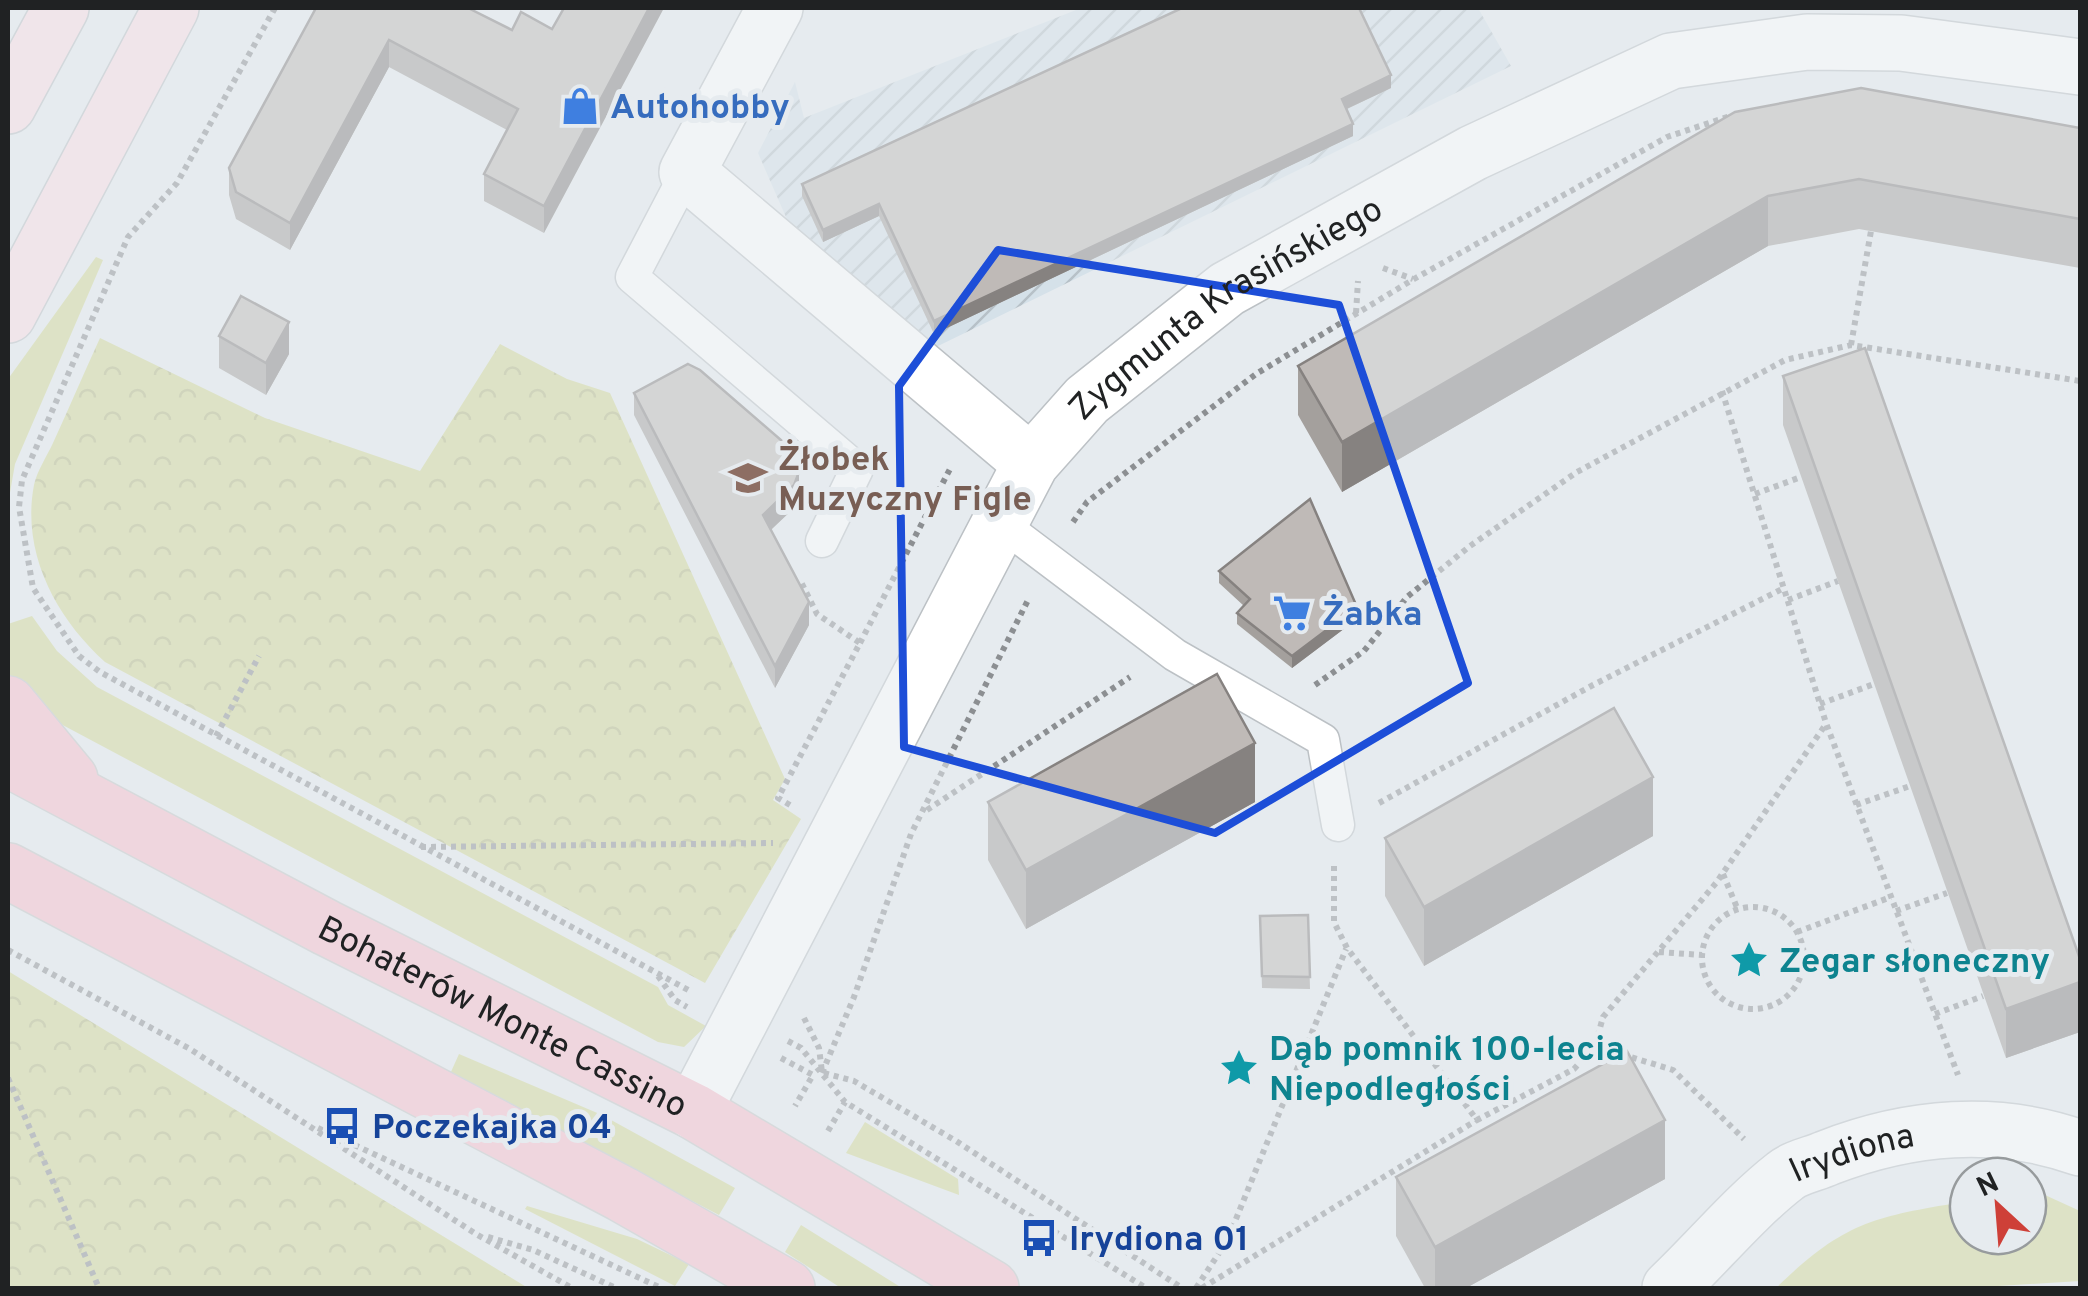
<svg xmlns="http://www.w3.org/2000/svg" width="2088" height="1296" font-family="Overpass,sans-serif">
<style>
.industrial{fill:url(#industrial-furrows)}
.green{fill:#d3d895}
.park{fill:url(#park-crowns)}
.lines{fill:none;stroke-linecap:round;stroke-linejoin:round}
.lane-casing{stroke:#bcc1c5;stroke-width:35}
.street-casing{stroke:#bcc1c5;stroke-width:58}
.secondary-casing{stroke:#bcc1c5;stroke-width:58}
.primary-casing{stroke:#c5c6c6;stroke-width:58}
.path{stroke:#8c8f92;stroke-width:6;stroke-dasharray:5 5;stroke-linecap:butt}
.lane{stroke:#fff;stroke-width:32}
.street{stroke:#fff;stroke-width:55}
.secondary{stroke:#fddee5;stroke-width:55}
.primary{stroke:#fbbdcb;stroke-width:55}
.wall{fill:#a4a09d}
.shaded-wall{fill:#868280}
.building{fill:#bfbab7;stroke:#868280;stroke-width:2.5}
.marked{fill:none;stroke:#1d4ed8;stroke-width:8;stroke-linejoin:round}
.labels{text-anchor:middle;stroke-width:10;stroke-linejoin:round;paint-order:stroke}
.shop-label{font-size:35px;font-weight:bold;fill:#366cbe;stroke:#e6ebef;text-anchor:start}
.street-label{font-size:35px;fill:#202223;stroke:#e6ebef}
.education-label{font-size:35px;font-weight:bold;fill:#785e54;stroke:#e6ebef;text-anchor:start}
.culture-label{font-size:35px;font-weight:bold;fill:#0d838f;stroke:#e6ebef;text-anchor:start}
.transit-label{font-size:35px;font-weight:bold;fill:#164399;stroke:#e6ebef;text-anchor:start}
</style>
<defs>
<pattern id="industrial-furrows" width="10" height="10" patternUnits="userSpaceOnUse" patternTransform="scale(2.5)"><rect width="10" height="10" fill="#d5e1e9"/><path d="M-1 1l2-2M0 10L10 0M9 11l2-2" fill="none" stroke="#b7c1c8"/></pattern>
<pattern id="park-crowns" width="20" height="18" patternUnits="userSpaceOnUse" patternTransform="scale(2.5)"><rect width="20" height="18" fill="#d3d895"/><path d="M2 6a3 3 0 1 1 6 0M12 15a3 3 0 1 1 6 0" fill="none" stroke="#b5b980"/></pattern>
</defs>
<rect width="100%" height="100%" fill="#e6ebef"/>
<!-- industrial -->
<path class="industrial" d="M1081,8h397l33,58 -575,281 -147,-123 -31,-71 37,-71 9,36z"/>
<!-- green -->
<path class="green" d="M96,257l7,3 -88,204 -7,40v-125z
M32,616l25,35 40,36 561,300 10,18 38,21 -22,21 -26,-5 -601,-320 -49,-49v-49z
M459,1054l143,61 133,73 -16,27 -269,-141z
M865,1122l93,57 1,16 -113,-42z
M2034,1190l46,21v70l-113,7h-191c70,-68 99,-71 192,-87v35h60v-45z
M527,1206l110,33 52,25 -14,22 -150,-77z
M801,1225l101,63h-61l-56,-36z"/>
<!-- park -->
<path class="park" d="M100,338l165,80 155,53 80,-127 67,35 43,14 175,386 -12,21 28,19 -96,164 -600,-321c-49,-44 -84,-109 -71,-177 3,-14 13,-29 19,-42 16,-35 31,-70 47,-105z
M8,971l520,317h-520z"/>
<g class="lines">
<!-- lane casing -->
<g class="lane-casing">
<path id="lane" d="M687,172l-55,105 225,192 -35,72
M1000,523l175,132 148,85 15,85"/>
</g>
<!-- street casing -->
<g class="street-casing">
<g id="street">
<path d="M775,8l-88,164 344,291"/>
<path id="s1" d="M693,1111l338,-648 56,-63 140,-111 246,-136 198,-92 136,-19 94,1 179,24"/>
<path id="s2" d="M1670,1288c38,-36 74,-80 115,-112 11,-9 29,-12 42,-18 82,-32 170,-40 253,-10"/>
</g>
</g>
<!-- secondary casing -->
<g class="secondary-casing">
<path id="secondary" d="M8,106l53,-98
M8,315l163,-307"/>
</g>
<!-- primary casing -->
<g class="primary-casing">
<g id="primary">
<path d="M8,704l62,75"/>
<path id="s3" d="M8,759l319,169 366,183 298,177"/>
<path d="M8,871l614,323 165,94"/>
</g>
</g>
<!-- path -->
<path class="path" d="M275,8l-98,175 -49,54 -106,243 -3,27 14,81 46,68 21,16 592,320
M1383,268l30,11
M1356,313l2,-32
M1851,345l20,-114
M1722,391l104,332 132,352
M1755,494l46,-17
M1073,522l14,-20 169,-128 158,-95 253,-142 63,-21
M1788,600l50,-19
M860,643l91,-176
M1315,685l49,-34 43,-54 63,-51 107,-74 208,-112 66,-15 229,36
M1820,704l54,-20
M216,736l43,-80
M1379,803l214,-118 191,-97
M790,805l-12,-7 82,-155 -43,-29 -17,-34
M1856,805l54,-19
M927,810l203,-133
M421,847l352,-4
M1334,866v56l13,26 130,172 97,-51 21,-23 78,24 71,69
M1723,874l15,36
M1702 958a51 51 0 1 1 102 0a51 51 0 1 1-102 0Z
M1896,911l51,-18
M1797,932l94,-35
M8,950l182,99 286,185 96,54
M1659,952l43,3
M658,976l17,24 12,7
M1935,1014l48,-18
M804,1018l15,30 3,24
M788,1041l13,7 44,54 301,186
M1595,1046l8,-29 113,-134 110,-159
M781,1058l32,17 -18,31
M822,1073l32,-76 57,-163 118,-236
M824,1073l30,8 102,60 226,147
M8,1078l91,210
M318,1128l343,160
M828,1131l17,-29
M488,1237l45,13 83,38
M1196,1288l31,-47 119,-292
M1202,1288l275,-168"/>
<!-- lane -->
<use href="#lane" class="lane"/>
<!-- street -->
<use href="#street" class="street"/>
<!-- secondary -->
<use href="#secondary" class="secondary"/>
<!-- primary -->
<use href="#primary" class="primary"/>
</g>
<!-- wall -->
<path class="wall" d="M316,8l196,22 40,-1 -8,204 -60,-32v-27l23,-44 -118,-63 -99,183 -54,-31 -7,-24v-27z
M1391,88l-44,21 6,27 -419,198 -55,-118 -56,26 -21,-46v-12z
M1735,112l345,16v140l-221,-39 -91,17 -426,246 -44,-77v-49z
M219,336l70,18 -23,41 -47,-27z
M1783,376l297,583v73l-74,26 -223,-633z
M634,393l165,102 -5,13 -23,22 38,95 -34,63 -141,-273z
M1219,571l138,48 -65,49 -55,-44v-11l7,-7 -25,-23z
M988,802h267l-229,127 -38,-69z
M1653,836l-229,130 -39,-70v-58z
M1308,915l2,74 -48,-1 -2,-72z
M1396,1177l269,2 -199,109h-41l-29,-52z"/>
<!-- shaded-wall -->
<path class="shaded-wall" d="M649,8h15l-120,225v-27z
M389,40v27l-99,183v-27z
M1391,75v13l-49,23v-12z
M1353,124v12l-419,198v-13z
M1768,196v50l-426,246v-50z
M879,204v12l-56,26v-12z
M289,322v32l-23,41v-32z
M799,472v23l-5,13 -31,29v-22z
M809,602v23l-34,63v-22z
M1357,607v12l-65,49v-12z
M1255,743v59l-229,127v-59z
M1653,777v59l-229,130v-59z
M2080,982v50l-74,26v-49z
M1665,1120v59l-199,109h-31v-41z"/>
<!-- building -->
<path class="building" d="M316,8h152l44,22 9,-18 31,17 12,-21h85l-105,198 -60,-32 34,-65 -129,-69 -99,183 -54,-31 -7,-24z
M1182,8h177l32,67 -49,24 11,25 -419,197 -55,-117 -56,26 -21,-46z
M1861,88l219,40v91l-221,-40 -91,17 -426,246 -44,-76 437,-254z
M241,296l48,26 -23,41 -47,-27z
M1865,348l215,611v23l-74,27 -223,-633z
M688,364l12,6 89,77 10,25 -5,13 -31,30 46,87 -34,64 -141,-273z
M1310,499l47,108 -65,49 -55,-43 13,-14 -31,-28z
M1217,674l38,69 -229,127 -38,-68z
M1614,708l39,69 -229,130 -39,-69z
M1308,915l2,62 -48,-1 -2,-60z
M1627,1051l38,69 -230,127 -39,-70z"/>
<!-- marked area -->
<path d="M0 0H2088V1296H0ZM998,250l341,55 129,378 -253,150 -311,-86 -5,-361z" fill="#e6ebef" fill-opacity=".55" fill-rule="evenodd"/>
<path class="marked" d="M998,250l341,55 129,378 -253,150 -311,-86 -5,-361z"/>
<!-- icons -->
<defs>
<g id="shop-bare" transform="scale(3)"><path d="M-5-2.5h2.3a2.7 3.5 0 0 1 5.4 0H5L5.5 6h-11ZM-1.5-2.5h3a1.5 2.3 0 0 0-3 0Z" fill="#3f7fe0" stroke="#e6ebef" stroke-width="2.5" paint-order="stroke"/></g>
<g id="school-bare" transform="scale(3)"><path d="M0-5L7-2L0 1L-7-2ZM-4 1L0 2.5L4 1V4Q0 6-4 4Z" fill="#8d6e63" stroke="#e6ebef" stroke-width="2.5" paint-order="stroke"/></g>
<g id="supermarket-bare" transform="scale(3)"><path d="M-6-5.5h2.5l.6 2H6L4.5 2H-2.5L-4.4-4H-6ZM-1.5 3.2a1.3 1.3 0 1 0 .1 0ZM3 3.2a1.3 1.3 0 1 0 .1 0Z" fill="#3f7fe0" stroke="#e6ebef" stroke-width="2.5" paint-order="stroke"/></g>
<g id="sight-bare" transform="scale(3)"><path d="M0-6L1.8-2.2L6-1.7L2.9 1.2L3.7 5.4L0 3.3L-3.7 5.4L-2.9 1.2L-6-1.7L-1.8-2.2Z" fill="#0f9aa8" stroke="#e6ebef" stroke-width="2.5" paint-order="stroke"/></g>
<g id="bus-bare" transform="scale(3)"><path d="M-5-6H5V4H4V6H2V4H-2V6H-4V4H-5ZM-3.5-4V0h7V-4ZM-3.5 1.2v1.5H-2V1.2ZM2 1.2v1.5H3.5V1.2Z" fill="#1a4fb4" stroke="#e6ebef" stroke-width="2.5" paint-order="stroke"/></g>
</defs>
<g fill-rule="evenodd">
<use href="#shop-bare" x="580" y="106"/>
<use href="#school-bare" x="748" y="478"/>
<use href="#supermarket-bare" x="1292" y="613"/>
<use href="#sight-bare" x="1749" y="960"/>
<use href="#sight-bare" x="1239" y="1068"/>
<use href="#bus-bare" x="342" y="1126"/>
<use href="#bus-bare" x="1039" y="1238"/>
</g>
<g class="labels">
<!-- shop labels -->
<g class="shop-label">
<text x="610" y="118">Autohobby</text>
<text x="1322" y="625">Żabka</text>
</g>
<!-- street labels -->
<g class="street-label">
<text dy="12" stroke="none"><textPath href="#s1" startOffset="982">Zygmunta Krasińskiego</textPath></text>
<text dy="12" stroke="none"><textPath href="#s3" startOffset="558">Bohaterów Monte Cassino</textPath></text>
<text dy="12" stroke="none"><textPath href="#s2" startOffset="232">Irydiona</textPath></text>
</g>
<!-- education labels -->
<g class="education-label">
<text x="778" y="470">Żłobek<tspan x="778" dy="40">Muzyczny Figle</tspan></text>
</g>
<!-- culture labels -->
<g class="culture-label">
<text x="1779" y="972">Zegar słoneczny</text>
<text x="1269" y="1060">Dąb pomnik 100-lecia<tspan x="1269" dy="40">Niepodległości</tspan></text>
</g>
<!-- transit labels -->
<g class="transit-label">
<text x="372" y="1138">Poczekajka 04</text>
<text x="1069" y="1250">Irydiona 01</text>
</g>
</g>
<!-- border -->
<rect width="2088" height="1296" fill="none" stroke="#202223" stroke-width="20"/>
<!-- north arrow -->
<g transform="translate(1998 1206) rotate(334)"><circle r="48" fill="#e6ebef" stroke="#979b9d" stroke-width="2.5"/>
<path d="M0-8L18 38L0 25L-18 38Z" fill="#ce4038"/>
<text y="-15" font-size="28" font-weight="bold" text-anchor="middle" fill="#202223">N</text>
</g>
</svg>
